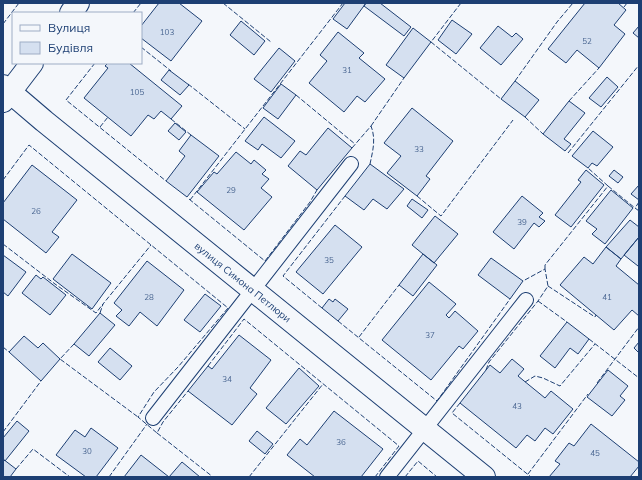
<svg xmlns="http://www.w3.org/2000/svg" width="642" height="480" font-family="Mulish,sans-serif">
<style>
.building{fill:#d5e0f0;stroke:#1d3f73}
.lines{fill:none;stroke-linecap:round;stroke-linejoin:round}
.service-casing{stroke:#1d3f73;stroke-width:16}
.minor-casing{stroke:#1d3f73;stroke-width:24}
.tertiary-casing{stroke:#1d3f73;stroke-width:24}
.service{stroke:#f4f7fb;stroke-width:14}
.minor{stroke:#f4f7fb;stroke-width:22}
.tertiary{stroke:#f4f7fb;stroke-width:22}
.fence{stroke:#1d3f73;stroke-width:1;stroke-dasharray:5 2;stroke-linecap:butt}
.labels{text-anchor:middle;stroke-width:3;stroke-linejoin:round;paint-order:stroke}
.number-label{font-size:8px;fill:#4b6792}
.street-label{font-size:10px;fill:#1d3f73;stroke:#f4f7fb}
</style>
<rect width="100%" height="100%" fill="#f4f7fb"/>
<!-- building -->
<path class="building" d="M159,3h20l23,18 -31,40 -30,-23v-12z
M345,3h21l-19,26 -14,-10z
M366,3h14l31,24 -7,9 -40,-30z
M585,3h33l8,7 -12,15 11,9 -26,34 -22,-18 -11,13 -18,-14z
M452,20l20,14 -16,20 -18,-14z
M241,21l24,20 -11,14 -24,-20z
M498,26l14,11 4,-4 7,6 -22,26 -21,-17z
M639,26v12l-6,-5z
M413,28l18,14 -27,36 -18,-13z
M338,32l26,21 -5,5 26,21 -20,23 -8,-6 -13,16 -35,-29 18,-22 -7,-6z
M279,48l16,13 -24,31 -17,-13z
M108,63h21l53,43 -11,13 -10,-8 -7,8 -6,-4 -17,21 -47,-38 24,-30 -3,-2z
M169,70l20,15 -9,10 -19,-15z
M607,77l11,10 -17,20 -12,-9z
M515,81l24,19 -14,17 -24,-18z
M281,84l15,11 -18,24 -15,-11z
M569,101l16,12 -21,26 7,5 -6,7 -22,-17z
M412,108l41,33 -27,35 4,3 -13,17 -30,-23 14,-17 -17,-13z
M264,117l31,24 -14,17 -19,-14 -4,6 -13,-9z
M175,123l11,9 -7,8 -11,-9z
M328,128l24,20 -35,42 -29,-24 12,-15 6,4z
M593,131l20,16 -16,19 -5,-3 -4,5 -16,-12z
M191,135l28,21 -32,41 -21,-16 19,-25 -6,-5z
M236,152l15,12 3,-4 12,10 -4,4 7,5 -8,9 11,9 -28,33 -47,-38 17,-20 3,2z
M370,164l34,25 -17,20 -14,-10 -9,11 -19,-14z
M32,165l45,35 -25,32 7,5 -13,16 -43,-34v-16z
M586,170l18,15 -33,42 -16,-12 26,-33 -3,-2z
M614,170l9,7 -5,6 -9,-7z
M639,185v15l-8,-6z
M611,190l22,18 -28,36 -13,-10 5,-5 -11,-8z
M522,196l21,17 -4,4 6,4 -6,6 -5,-4 -20,26 -21,-17z
M412,199l16,11 -6,8 -15,-12z
M435,216l23,18 -24,29 -22,-18z
M630,220l9,7v10l-18,22 -15,-12z
M335,225l27,22 -39,47 -27,-22z
M639,237v28l-1,1 -14,-11z
M606,247l15,12 -5,7 23,19v31l-7,-6 -18,20 -54,-45 24,-28 9,7z
M72,254l39,29 -19,26 -39,-30z
M423,254l14,11 -24,31 -14,-11z
M3,255l23,17 -18,24 -5,-4z
M491,258l32,23 -13,18 -32,-24z
M147,261l37,29 -27,36 -17,-14 -11,14 -13,-10 6,-6 -8,-7z
M36,275l5,4 2,-2 23,18 -16,20 -28,-22z
M429,282l27,22 -10,11 3,3 6,-7 23,20 -15,18 -4,-3 -28,34 -49,-40z
M205,294l16,12 -21,26 -16,-12z
M329,299l4,3 2,-3 13,10 -10,12 -16,-13z
M100,313l15,12 -26,31 -15,-12z
M567,322l22,17 -11,15 -8,-6 -15,20 -15,-12z
M239,335l32,25 -21,28 7,6 -25,31 -44,-34 20,-25 4,3z
M24,336l14,12 5,-5 17,16 -19,22 -32,-29z
M639,342v11l-5,-5z
M110,348l22,18 -12,14 -22,-18z
M512,359l12,10 -6,7 27,22 6,-7 22,18 -20,25 -8,-6 -10,13 -8,-6 -11,13 -56,-45 30,-38 10,8z
M299,368l20,18 -33,38 -20,-16z
M608,370l20,16 -8,10 5,4 -13,16 -25,-19z
M334,411l49,38 -22,28h-46l-28,-22 13,-16 7,6z
M17,421l12,10 -24,30 -2,-2v-21z
M591,424l48,38v4l-9,11h-81l11,-13 -5,-3 14,-18 5,3z
M91,428l27,20 -22,29h-10l-30,-22 19,-25 10,7z
M257,431l16,13 -8,10 -16,-13z
M141,455l28,22 13,-15 18,15h-76z
M3,459l13,10 -6,8h-7z"/>
<g class="lines">
<!-- service casing -->
<g class="service-casing">
<path id="service" d="M153,418l198,-254
M387,477l139,-177"/>
</g>
<!-- minor casing -->
<g class="minor-casing">
<g id="minor">
<path id="s1" d="M3,86l41,35 440,356"/>
</g>
</g>
<!-- tertiary casing -->
<g class="tertiary-casing">
<path id="tertiary" d="M71,13l7,-10
M3,101l29,-38"/>
</g>
<!-- service -->
<use href="#service" class="service"/>
<!-- minor -->
<use href="#minor" class="minor"/>
<!-- tertiary -->
<use href="#tertiary" class="tertiary"/>
<!-- fence -->
<path class="fence" d="M223,3l48,39
M461,3l-30,39 70,57
M624,7l3,-4
M133,13l8,-10
M3,24l16,-21
M141,47l30,24
M95,63l-29,37 100,81
M515,81l42,-59 16,-19
M188,84l57,45
M296,95l59,49
M569,101l30,-33
M525,117l18,17
M171,119l20,16
M371,126l33,-48
M100,127l8,-10
M352,148l19,-22c5,13 2,24 -1,38
M568,153l71,-88
M3,180l26,-35 199,163 -50,59 -24,25 -16,25 19,16 6,-11 25,-31
M608,186l27,22
M417,196l24,20 72,-96
M189,199l76,62 45,-59 7,-12
M190,200l153,-197
M639,202l-4,6 4,3
M3,244l52,40 41,29 7,-9
M545,269v-4l63,-79 -20,-18
M548,286l47,31 1,-2
M538,301l29,21
M322,308l-39,-32 62,-80
M100,313l3,-9 48,-59
M338,321l99,80 73,-102
M359,337l40,-52
M589,339l50,39
M74,344l-14,15 78,58
M3,347l6,5
M208,366l36,-47 155,127 -24,31
M486,370l3,-8 49,-61 10,-15 -3,-17 -22,12
M525,382l10,-6 8,2 17,8 35,-42
M597,383l42,-56
M460,403l-8,10 79,64
M3,432l38,-51
M157,433l56,44
M16,469l17,-20 37,28
M528,474l60,-80
M109,477l38,-53
M249,477l74,-93
M405,477l13,-16 19,16"/>
</g>
<g class="labels">
<!-- number labels -->
<g class="number-label">
<text x="167" y="35">103</text>
<text x="587" y="44">52</text>
<text x="347" y="73">31</text>
<text x="137" y="95">105</text>
<text x="419" y="152">33</text>
<text x="231" y="193">29</text>
<text x="36" y="214">26</text>
<text x="522" y="225">39</text>
<text x="329" y="263">35</text>
<text x="149" y="300">28</text>
<text x="607" y="300">41</text>
<text x="430" y="338">37</text>
<text x="227" y="382">34</text>
<text x="517" y="409">43</text>
<text x="341" y="445">36</text>
<text x="87" y="454">30</text>
<text x="595" y="456">45</text>
</g>
<!-- street labels -->
<g class="street-label">
<text dy="4" stroke="none"><textPath href="#s1" startOffset="310">вулиця Симона Петлюри</textPath></text>
</g>
</g>
<!-- border -->
<rect width="642" height="480" fill="none" stroke="#1d3f73" stroke-width="8"/>
<!-- legend -->
<rect x="12" y="12" width="130" height="52" fill="#f4f7fb" stroke="#9eadc5"/>
<rect x="20" y="25" width="20" height="6" fill="#f4f7fb" stroke="#9eadc5"/>
<text x="48" y="32" font-size="12" fill="#1d3f73">Вулиця</text>
<rect x="20" y="42" width="20" height="12" fill="#d5e0f0" stroke="#9eadc5"/>
<text x="48" y="52" font-size="12" fill="#1d3f73">Будівля</text>
</svg>
